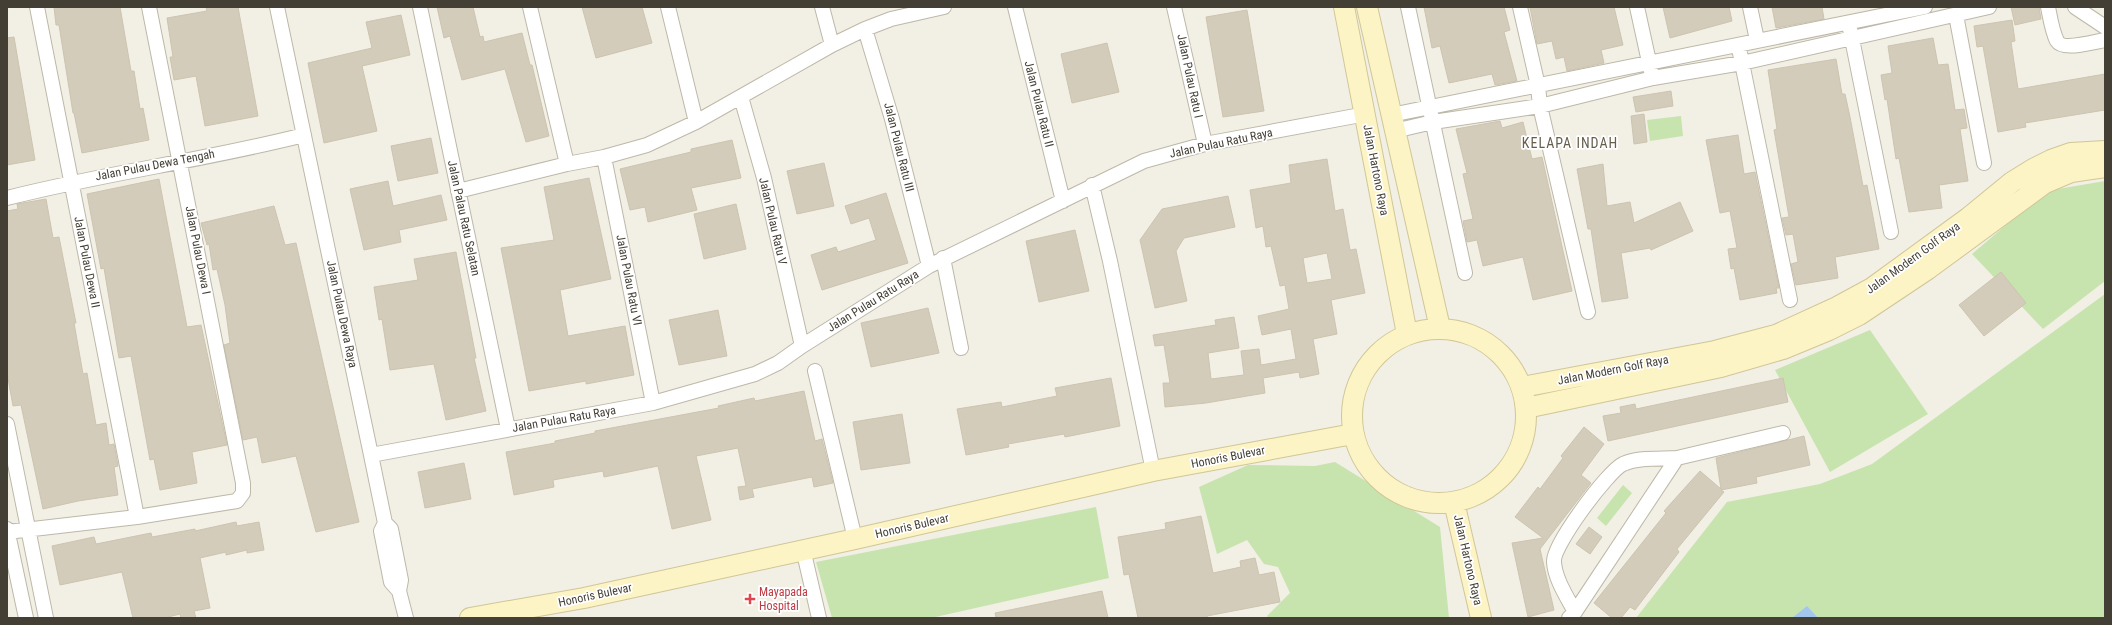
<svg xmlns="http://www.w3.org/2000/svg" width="2112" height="625" font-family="'Roboto Condensed',sans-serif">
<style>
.green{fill:#c7e4af}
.water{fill:#a3c7ec}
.building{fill:#d3ccbb;stroke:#cdc4af;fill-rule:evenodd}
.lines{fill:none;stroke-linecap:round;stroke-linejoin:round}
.street-casing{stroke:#bdb8a8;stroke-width:16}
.secondary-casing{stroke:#d0c697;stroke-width:22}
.street{stroke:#fff;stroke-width:14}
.secondary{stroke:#fcf4c5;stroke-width:20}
.health-dot{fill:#e0444e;stroke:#fff;stroke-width:1.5}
.labels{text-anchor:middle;stroke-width:3.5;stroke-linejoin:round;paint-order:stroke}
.street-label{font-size:12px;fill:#443f35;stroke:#fff}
.health-label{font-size:12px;fill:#be3a42;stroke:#fff;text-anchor:start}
.quarter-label{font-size:14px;letter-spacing:1px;fill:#665e4d;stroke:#fff}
</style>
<rect width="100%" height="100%" fill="#f2efe5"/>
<!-- green -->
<path class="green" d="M1681,116l2,20 -33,5 -3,-21z
M2105,181v100l-62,48 -71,-75 74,-63z
M2105,294v324h-469l91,-116 93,-18 52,-20z
M1870,330l58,84 -98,58 -55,-102z
M1335,462l105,65 9,91h-180l-2,-2 23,-23 -12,-26 -14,-3 -17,-24 -30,14 -18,-67 49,-22 67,1z
M1623,485l9,8 -26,33 -9,-8z
M1096,507l13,71 -178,40h-99l-16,-56z"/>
<!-- water -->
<path class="water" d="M1807,606l11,12h-26z"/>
<!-- building -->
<path class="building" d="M54,7h66l11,64h3l6,38 3,-1 6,32 -67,13 -8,-40h-1l-14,-88h-3z
M206,7h32l20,109 -53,10 -9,-50 -22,4 -4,-23h3l-6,-39 40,-7z
M437,7h36l7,30 3,-1 1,6 38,-9 8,32h2l17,71 -23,6 -21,-73 -43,11 -12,-44 -6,2z
M582,7h60l10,36 -56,15z
M1424,7h80l6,23 -6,2 13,49 -22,4 -3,-11 -43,9 -9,-37 -8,2z
M1530,7h84l9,38 -22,5 3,13 -37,8 -3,-14 -8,2 -4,-18 -15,3z
M1663,7h66l3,14 -62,17z
M1772,7h50l2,12 -48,9z
M2011,7h28l2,12 -26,6z
M1247,10l17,101 -41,6 -17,-100z
M401,15l9,40 -48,11 15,65 -53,12 -16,-80 64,-15 -6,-26z
M2012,20l3,21 -4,1 7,47 87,-15v36l-80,13 1,4 -28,5 -15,-86 -6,1 -3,-21z
M14,37l21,123 -28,5v-127z
M1933,38l5,27 10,-1 7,46 9,-1 3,19 -7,1 8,52 -29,4 3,23 -33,4 -10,-54 -3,1 -9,-60 -2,1 -4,-25 11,-2 -4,-27z
M1107,43l12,49 -47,11 -11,-49z
M1836,59l6,35h3l5,23 13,69 4,-1 12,64 -44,8 3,21 -42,7 -5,-21 7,-2 -5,-28 -7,1 -4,-17 7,-1 -15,-87 3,-1 -9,-59z
M1671,91l2,15 -37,6 -3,-15z
M1644,114l3,28 -13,2 -3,-28z
M1500,121l2,7 21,-6 9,37 10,-2 30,134 -39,9 -10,-43 -40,9 -6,-26 -10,2 -4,-21 10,-2 -10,-45 4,-1 -11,-44z
M1738,135l6,39 11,-2 24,116h-3l1,5 -37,7 -6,-32 -3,1 -3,-20 9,-1 -7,-37 -10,2 -14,-73z
M431,138l7,35 -40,8 -7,-35z
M732,140l9,38 -50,10 6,22 -49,12 -3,-15 -15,3 -10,-41 71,-17v-3z
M1327,159l8,52 8,-2 7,41 6,-1 9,44 -34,7 6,34 -24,5 6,35 -19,4 -1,-6 -36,6 2,15 -59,10 -41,4 -2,-24h7l-6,-38 -9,1 -2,-11 63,-10 -1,-5 19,-3 5,31 -31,5 3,26 33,-4 -3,-24 18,-2 2,16 35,-6 -5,-30 -29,6 -4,-19 31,-7 -4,-24 -5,1 -9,-40 -5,1 -3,-21 -7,2 -6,-38 41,-7 -2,-18zM1327,253l5,26 -25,4 -4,-25z
M824,163l10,43 -37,8 -10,-43z
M1603,164l4,42 23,-4 4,21 46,-21 13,29 -42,19 -1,-2 -29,5 7,45 -26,4 -11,-73h-3l-11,-60z
M589,178l22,101 -51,11 8,46 57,-10 9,49 -48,9v-3l-57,10 -28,-143 53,-8 -10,-53z
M159,179l28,148 14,-2 26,120 -35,7 5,31 -37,7 -6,-31 -4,1 -19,-104 -12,2 -15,-90 -3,1 -14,-75z
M388,181l5,25 48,-11 6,25 -48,10 2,12 -37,8 -14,-61z
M886,193l22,70 -86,27 -11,-35 25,-8 2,5 38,-12 -7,-22 -18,6 -6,-18z
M1228,196l7,31 -51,11 -8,13 11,50 -32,7 -15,-68 22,-31z
M46,199l7,39 6,-1 17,86h-2l9,51 4,-1 9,52 10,-2 3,22 5,-1 4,22 -4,1 4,28 -40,6 -35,8 -22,-104 -8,1 -6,-33v-162l11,-2 -1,-5z
M736,204l10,45 -42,10 -10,-45z
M274,206l11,39 11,-2 63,279 -43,10 -20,-76 -34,7 -5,-26 -14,3 -19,-95 6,-2 -5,-38 -8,-36 -4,1 -4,-26 -2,1 -6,-22z
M1075,230l14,61 -50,11 -13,-61z
M456,252l20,106h-2l12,53 -40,9 -12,-56 -44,6 -8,-51 -3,1 -5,-33 44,-7 -4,-21z
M2001,272l25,31 -42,33 -25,-31z
M928,308l11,45 -68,14 -10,-44z
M718,310l9,46 -48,9 -10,-45z
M1111,378l9,48 -55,11 -1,-3 -56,10 1,3 -43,8 -9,-46 44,-7 1,5 55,-11 -2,-8z
M1783,378l5,24 -180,39 -5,-25 18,-3 -1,-6 15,-3 1,5z
M804,391l11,50 7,-2 11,44 -19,4 -2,-10 -60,12 2,8 -14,3 -2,-13 8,-1 -8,-38 -42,8 15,64 -39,9 -14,-63 -54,11 -1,-6 -50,9 1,7 -40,8 -8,-43 49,-9v-2l40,-8v-2l124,-23 -1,-2 36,-8 1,3z
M902,414l8,49 -49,7 -8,-48z
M1584,427l20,17 -23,31 10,8 -51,66 14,61 -26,7 -16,-74 31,-5 -28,-21 23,-30 2,2 23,-31 -2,-2z
M1804,436l6,29 -54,12 1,6 -36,7 3,2 -47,57 2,3 -44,58 -5,-3 -9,11h-9l-18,-15 72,-90 -2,-2 36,-40 21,18 -5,-31z
M464,463l7,36 -46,9 -7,-36z
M1201,516l12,57 28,-6 -1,-6 15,-3 4,17 15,-3 6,30 -73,14 1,2h-70l-9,-44 -5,1 -6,-38 48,-8 -1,-6z
M236,522l1,4 22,-4 5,28 -17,3v-3l-21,5v-3l-26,6 10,50 -16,3 2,7h-15l-1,-4 -16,4h-31l-11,-46 -62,13 -8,-39 42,-9 2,7 55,-11 1,4 43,-8v2z
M1589,527l13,10 -12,17 -14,-10z
M1102,591l6,27h-112l-1,-5z"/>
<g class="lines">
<!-- street casing -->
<g class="street-casing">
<path id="street" d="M37,7l100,510
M277,7l94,448 14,68 -4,8 10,51 8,9 7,27
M420,7l88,422
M668,7l28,115
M822,7l10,38
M1015,7l48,194
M1174,7l31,137
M1408,7l57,266
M1520,7l18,79 2,20 48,206
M1637,7l14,64
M1750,7l7,33
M2048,7c2,10 4,24 9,34 6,10 37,1 48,-1
M2075,7l30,20
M1956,15l28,148
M865,29l27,90 37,147
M1850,29l41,203
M1740,53l50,247
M741,97l23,81 38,168
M1391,115l534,-108
M1394,131l39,-9 107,-16 113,-28 89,-15 247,-56
M604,157l49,246
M567,164l37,-7 43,-12 49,-23 136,-77 33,-16 26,-10 53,-12
M1092,185l18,76 43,210
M458,191l109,-27 -37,-157
M7,198c98,-25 199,-38 297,-63
M943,258l18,90
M815,371l40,168
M7,424l39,194
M371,455l282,-52 102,-29 23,-11 24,-17 127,-80 215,-105 61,-17 161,-30
M385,523l6,6 10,51 -2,11
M7,529l19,89
M7,532l130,-15 100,-16 6,-8v-10l-94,-476
M803,549l16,69
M1575,612c-8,-15 -20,-33 -21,-50 -2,-16 54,-91 69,-98 16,-7 37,-5 54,-6
M1569,618l6,-6 102,-154 106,-25"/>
</g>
<!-- secondary casing -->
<g class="secondary-casing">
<path id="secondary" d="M1344,7l63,327
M1367,7l73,321
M1352 416a87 87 0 1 1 174 0a87 87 0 1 1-174 0Z
M1522,387l193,-36 61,-16 61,-28 35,-19 96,-70 44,-36 21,-13 18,-9 20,-7 34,-2
M1526,408l195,-41 62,-18 46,-19 30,-15 69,-46 117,-86 26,-11 34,-5
M1454,502l27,116
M470,618l114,-20 271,-59 298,-68 200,-37"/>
</g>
<!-- street -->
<use href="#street" class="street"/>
<!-- secondary -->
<use href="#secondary" class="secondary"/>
</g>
<!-- markers -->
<path class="health-dot" d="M748 593h4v4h4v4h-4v4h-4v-4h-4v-4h4z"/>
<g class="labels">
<!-- street labels -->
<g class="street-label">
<text transform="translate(1190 76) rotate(78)" y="4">Jalan Pulau Ratu I</text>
<text transform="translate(1039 104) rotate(76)" y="4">Jalan Pulau Ratu II</text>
<text transform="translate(1221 143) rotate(-12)" y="4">Jalan Pulau Ratu Raya</text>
<text transform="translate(899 147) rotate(76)" y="4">Jalan Pulau Ratu III</text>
<text transform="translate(155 165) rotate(-11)" y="4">Jalan Pulau Dewa Tengah</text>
<text transform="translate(1376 170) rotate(79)" y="4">Jalan Hartono Raya</text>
<text transform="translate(464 218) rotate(78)" y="4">Jalan Palau Ratu Selatan</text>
<text transform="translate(773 221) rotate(77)" y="4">Jalan Pulau Ratu V</text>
<text transform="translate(198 250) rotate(79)" y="4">Jalan Pulau Dewa I</text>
<text transform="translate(1913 258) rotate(-36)" y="4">Jalan Modern Golf Raya</text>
<text transform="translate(87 262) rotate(79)" y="4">Jalan Pulau Dewa II</text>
<text transform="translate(629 280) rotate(79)" y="4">Jalan Pulau Ratu VI</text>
<text transform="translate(873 301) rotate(-32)" y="4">Jalan Pulau Ratu Raya</text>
<text transform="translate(342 314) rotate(78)" y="4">Jalan Pulau Dewa Raya</text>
<text transform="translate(1613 370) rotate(-11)" y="4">Jalan Modern Golf Raya</text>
<text transform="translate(564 419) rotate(-10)" y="4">Jalan Pulau Ratu Raya</text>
<text transform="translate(1228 457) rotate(-11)" y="4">Honoris Bulevar</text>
<text transform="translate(912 526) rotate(-13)" y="4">Honoris Bulevar</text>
<text transform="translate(1468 560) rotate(77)" y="4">Jalan Hartono Raya</text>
<text transform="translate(595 595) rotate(-12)" y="4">Honoris Bulevar</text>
</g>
<!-- health labels -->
<g class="health-label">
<text x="759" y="596">Mayapada<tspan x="759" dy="14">Hospital</tspan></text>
</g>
<!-- quarter labels -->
<g class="quarter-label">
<text x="1570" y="148">KELAPA INDAH</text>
</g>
</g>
<!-- border -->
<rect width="2112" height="625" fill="none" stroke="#443f35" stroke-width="16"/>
</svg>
